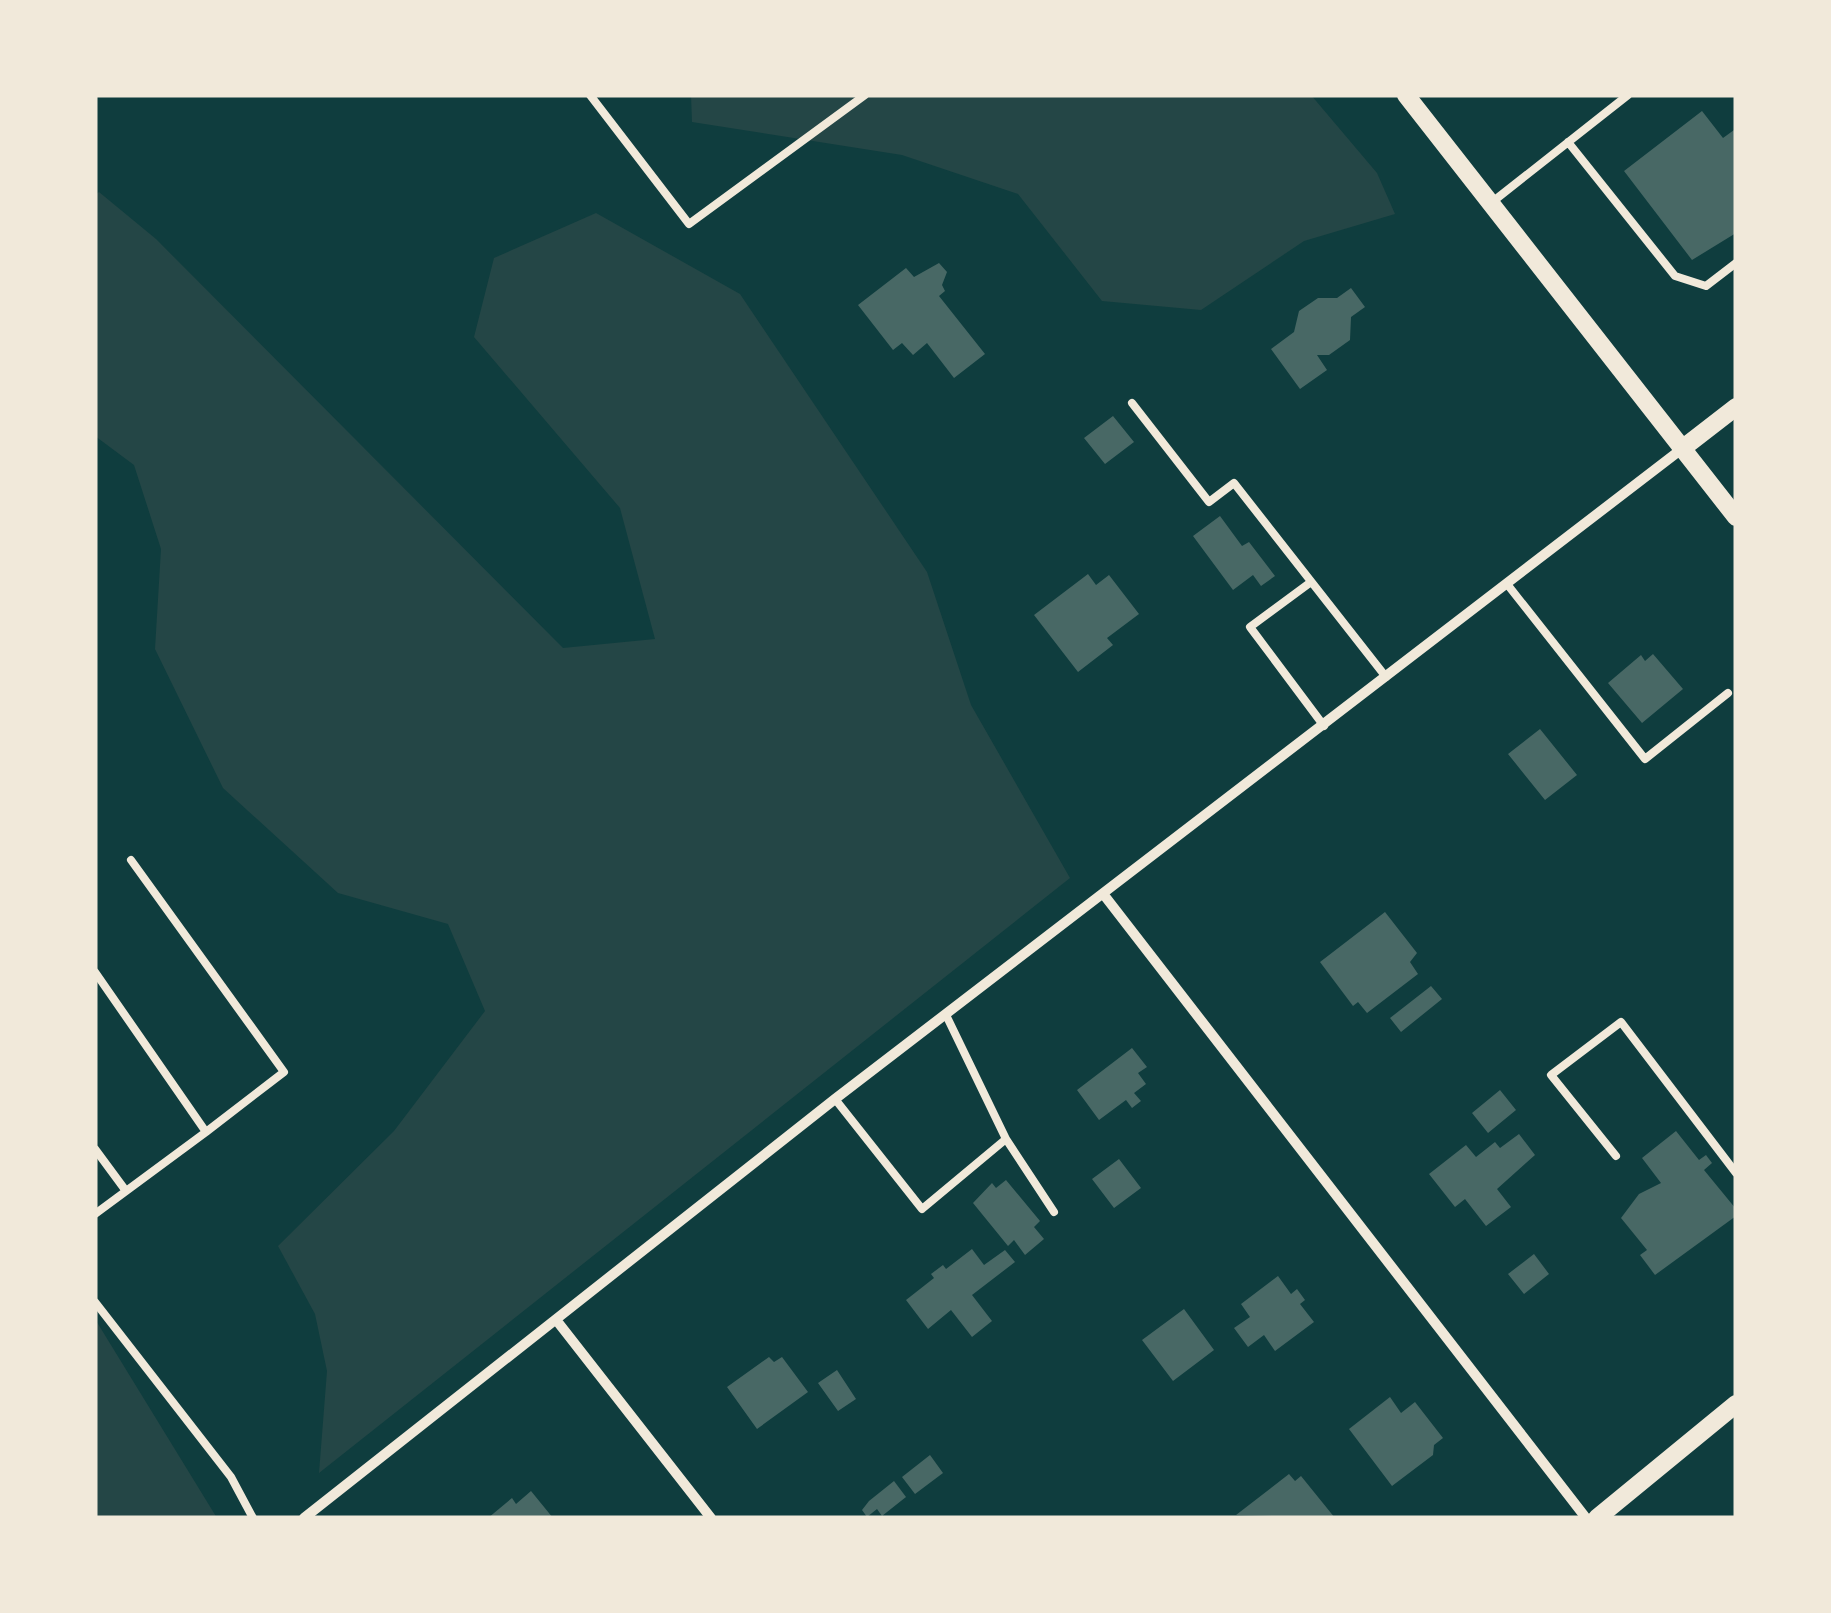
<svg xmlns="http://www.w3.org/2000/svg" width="1831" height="1613" font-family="'Work Sans',sans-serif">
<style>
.green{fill:#244646}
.building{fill:#486865}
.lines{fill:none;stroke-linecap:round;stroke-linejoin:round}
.service{stroke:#f1e9da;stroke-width:8}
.minor{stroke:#f1e9da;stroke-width:10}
.tertiary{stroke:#f1e9da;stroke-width:18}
</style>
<rect width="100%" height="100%" fill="#0f3d3e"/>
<!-- green -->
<path class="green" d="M691,95h620l66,78 18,41 -91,27 -103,69 -99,-9 -84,-107 -116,-39 -210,-33z
M99,192l57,47 407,409 92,-9 -35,-131 -146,-171 20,-79 102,-45 144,81 187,278 44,133 99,173 -751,595 8,-102 -12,-57 -37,-68 116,-115 91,-120 -37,-87 -110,-31 -115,-105 -68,-139 6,-100 -27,-84 -39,-29v-241z
M95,1319l122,199h-122z"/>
<!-- building -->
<path class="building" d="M1702,111l21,27 11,-8 2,3v100l-44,27 -68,-89z
M939,263l8,9 -5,13 3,6 -6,5 46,58 -31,24 -27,-35 -14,12 -11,-12 -9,7 -35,-45 48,-37 8,9z
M1351,288l14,19 -14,10 -1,23 -21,15h-12l10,15 -27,19 -29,-40 23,-17 5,-21 19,-13h19z
M1113,416l21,26 -29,22 -21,-26z
M1220,516l22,30 7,-4 26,34 -14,10 -8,-11 -20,15 -40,-54z
M1088,574l8,11 13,-10 30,39 -32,24 6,7 -35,27 -44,-57z
M1653,654l30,35 -41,34 -34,-40 33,-28 4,6z
M1540,729l37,46 -32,25 -37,-46z
M1385,912l32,41 -7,9 8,12 -51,39 -9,-11 -5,4 -33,-44z
M1431,986l11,13 -41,33 -11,-14z
M1132,1048l15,19 -9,6 8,11 -12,9 7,8 -9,7 -6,-8 -27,20 -22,-30z
M1500,1090l16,20 -28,23 -16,-20z
M1676,1131l23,29 7,-5 6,8 -8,7 32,39v7l-81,59 -15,-20 7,-5 -26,-32 18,-24 22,-11 -19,-25z
M1519,1134l16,21 -38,34 14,18 -25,19 -21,-27 -10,8 -26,-33 37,-29 10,12 19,-15 5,6z
M1119,1159l22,29 -27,20 -22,-29z
M1006,1180l34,41 -6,6 10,12 -19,16 -11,-15 -6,6 -35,-43 19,-20 4,5z
M972,1249l12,16 21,-15 10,12 -43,33 20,26 -20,16 -21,-27 -23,19 -22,-29 28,-22 -3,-4 12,-9 3,4z
M1534,1254l15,20 -25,20 -16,-20z
M1278,1276l13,18 6,-5 8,11 -5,4 14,18 -39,29 -11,-16 -16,12 -14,-19 16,-11 -9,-13z
M1184,1309l30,41 -41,31 -31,-41z
M769,1357l5,5 8,-5 26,35 -51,37 -30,-42z
M837,1370l19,29 -18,12 -20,-28z
M1390,1397l11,16 14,-11 28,36 -9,7 -1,10 -41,31 -43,-57z
M930,1455l13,18 -28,21 -13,-17z
M1289,1474l6,7 6,-5 34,42 -99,-3z
M894,1481l12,16 -24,19 -5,-7 -10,8 -5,-7 7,-9z
M531,1491l22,27h-65l24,-20 4,6z"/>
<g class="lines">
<!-- service -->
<path class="service" d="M590,95l99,129 176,-129
M1568,142l107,134 31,10 30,-23
M1491,203l137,-108
M1132,403l77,99 25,-19 152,194
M1311,582l-61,45 74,99
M1507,584l138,175 83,-66
M131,860l153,212 -78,60
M95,972l111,160 -111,82
M835,1099l87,110 84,-70 -60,-124
M1006,1139l48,73
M95,1149l31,42
M1616,1156l-65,-81 70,-53 115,151
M95,1302l136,175 22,41"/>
<!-- minor -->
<path class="minor" d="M1104,895l482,623
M557,1321l154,197
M304,1518l531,-419 848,-651"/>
<!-- tertiary -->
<path class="tertiary" d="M1406,95l330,422
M1683,448l53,-41
M1597,1518l139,-114"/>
</g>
<!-- border -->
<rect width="1831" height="1613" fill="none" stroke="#f1e9da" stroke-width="195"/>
</svg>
